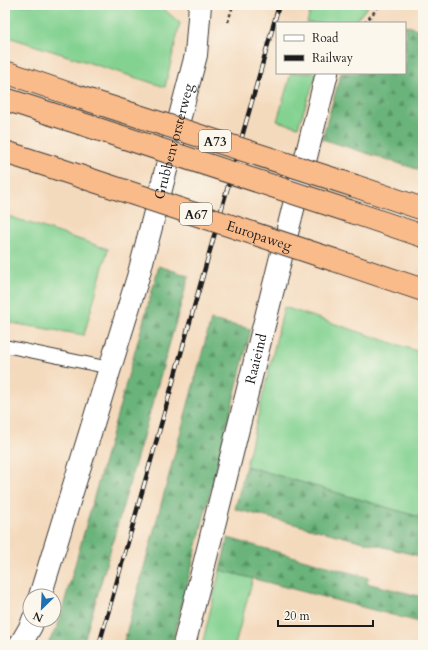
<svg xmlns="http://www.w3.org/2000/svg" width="428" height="650" font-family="Cardo,serif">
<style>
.grass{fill:#83d291;stroke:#507756}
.forest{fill:url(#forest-firs);stroke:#43684c}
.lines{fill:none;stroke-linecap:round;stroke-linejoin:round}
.service-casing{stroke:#3c3834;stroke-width:14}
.minor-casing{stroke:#3c3834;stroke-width:24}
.motorway-casing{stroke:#3c3834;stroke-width:24}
.path{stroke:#3c3834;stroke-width:2.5;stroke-dasharray:3 3;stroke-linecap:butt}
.service{stroke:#fff;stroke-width:12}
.minor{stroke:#fff;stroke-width:22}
.motorway{stroke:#fabb8b;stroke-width:22}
.rail-casing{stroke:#1c1c1c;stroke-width:4.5}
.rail{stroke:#fbf7ec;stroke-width:3;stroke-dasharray:9;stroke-linecap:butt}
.motorway-bridge-casing{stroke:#3c3834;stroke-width:24;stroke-linecap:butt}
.motorway-bridge{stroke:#fabb8b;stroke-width:22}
.labels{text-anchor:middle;stroke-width:3;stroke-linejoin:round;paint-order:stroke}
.shield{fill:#fbf7ec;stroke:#5f5e5a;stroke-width:1}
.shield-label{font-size:13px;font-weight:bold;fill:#1c1c1c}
.street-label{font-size:14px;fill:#1c1c1c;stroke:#fbf7ec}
</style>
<defs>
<pattern id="forest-firs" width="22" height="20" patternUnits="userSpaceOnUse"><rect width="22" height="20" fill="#6ab47b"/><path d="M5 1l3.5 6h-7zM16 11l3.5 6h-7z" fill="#569264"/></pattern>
</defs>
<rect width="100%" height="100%" fill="#fbf7ec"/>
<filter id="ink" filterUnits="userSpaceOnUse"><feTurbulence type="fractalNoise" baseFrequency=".025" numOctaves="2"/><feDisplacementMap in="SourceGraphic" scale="8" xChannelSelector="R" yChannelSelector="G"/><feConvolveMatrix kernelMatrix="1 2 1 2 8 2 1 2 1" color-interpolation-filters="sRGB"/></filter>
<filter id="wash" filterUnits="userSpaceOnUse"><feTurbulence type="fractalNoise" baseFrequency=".012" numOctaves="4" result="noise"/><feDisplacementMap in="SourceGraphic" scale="16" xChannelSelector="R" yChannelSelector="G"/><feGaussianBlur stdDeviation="0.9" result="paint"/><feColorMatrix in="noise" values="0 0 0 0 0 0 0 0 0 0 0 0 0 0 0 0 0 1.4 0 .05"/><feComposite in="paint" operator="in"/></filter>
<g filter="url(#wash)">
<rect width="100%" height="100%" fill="#f4dabd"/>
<!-- grass -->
<path class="grass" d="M5,5h154l21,18 -15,64 -160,-51z
M312,5h57l-15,18h-47z
M291,73h26l-19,54 -21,-6z
M5,215l103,34 -24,86 -79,-13z
M284,307l139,46v165l-177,-52z
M220,570l33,8 -18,67h-33z"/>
<!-- forest -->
<path class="forest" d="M405,25l18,6v140l-101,-32 19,-66h64z
M159,266l30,10 -106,369h-36l11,-20z
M211,320l40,9 -79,316h-49z
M246,466l177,52v39l-188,-48z
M228,538l141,40 -3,5 57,14v26l-203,-53z"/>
</g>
<g filter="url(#ink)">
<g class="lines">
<!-- service casing -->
<g class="service-casing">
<path id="service" d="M5,346l105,22"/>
</g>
<!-- minor casing -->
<g class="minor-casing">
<g id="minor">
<path id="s1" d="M40,596l98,-319 58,-222 4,-50"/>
<path d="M20,645l11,-19 2,-6"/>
<path id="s2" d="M184,645l143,-572"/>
</g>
</g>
<!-- motorway casing -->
<g class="motorway-casing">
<path id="motorway" d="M5,72l71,24
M5,99l65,21
M5,152l53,17
M355,186l68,23
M349,211l74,25
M334,260l89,30"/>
</g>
<!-- path -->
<path class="path" d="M228,22l5,-17
M365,23l15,-18"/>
<!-- service -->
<use href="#service" class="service"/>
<!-- minor -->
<use href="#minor" class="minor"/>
<!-- motorway -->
<use href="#motorway" class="motorway"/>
<!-- rail casing -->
<g class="rail-casing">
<path id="rail" d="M99,645l180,-640"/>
</g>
<!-- rail -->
<use href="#rail" class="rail"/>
<!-- motorway-bridge casing -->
<g class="motorway-bridge-casing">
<g id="motorway-bridge">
<path d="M76,96l279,90"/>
<path d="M70,120l279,91"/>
<path id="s3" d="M58,169l276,91"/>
</g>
</g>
<!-- motorway-bridge -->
<use href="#motorway-bridge" class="motorway-bridge"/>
</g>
</g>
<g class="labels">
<!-- shield labels -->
<g class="shield">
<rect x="199" y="130" width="32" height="22" rx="3"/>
<rect x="180" y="203" width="32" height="22" rx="3"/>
</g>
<g class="shield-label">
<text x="215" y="146">A73</text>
<text x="196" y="219">A67</text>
</g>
<!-- street labels -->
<g class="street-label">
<text dy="5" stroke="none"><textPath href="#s1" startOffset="474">Grubbenvorsterweg</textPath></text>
<text dy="5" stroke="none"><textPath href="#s3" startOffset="212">Europaweg</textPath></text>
<text dy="5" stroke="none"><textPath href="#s2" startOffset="295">Raaieind</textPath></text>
</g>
</g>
<!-- margin -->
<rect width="428" height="650" fill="none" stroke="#fbf7ec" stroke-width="20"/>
<!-- legend -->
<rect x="276" y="22" width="130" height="52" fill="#fbf7ec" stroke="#a29f99"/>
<rect x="284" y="35" width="20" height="6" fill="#ffffff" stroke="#a29f99"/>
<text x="312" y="42" font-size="12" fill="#1c1c1c">Road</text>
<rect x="284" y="55" width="20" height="6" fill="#1c1c1c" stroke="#a29f99"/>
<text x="312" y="62" font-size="12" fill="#1c1c1c">Railway</text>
<!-- north arrow -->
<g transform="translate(42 608) rotate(204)"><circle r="19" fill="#fbf7ec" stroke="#a29f99"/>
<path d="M0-3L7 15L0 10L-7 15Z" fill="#1f6fb2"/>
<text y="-6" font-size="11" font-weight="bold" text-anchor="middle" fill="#1c1c1c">N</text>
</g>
<!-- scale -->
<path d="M278 620v6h95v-6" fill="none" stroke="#1c1c1c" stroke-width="2"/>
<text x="284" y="620" font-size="12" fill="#1c1c1c" stroke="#fbf7ec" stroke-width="3" paint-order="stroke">20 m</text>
</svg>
